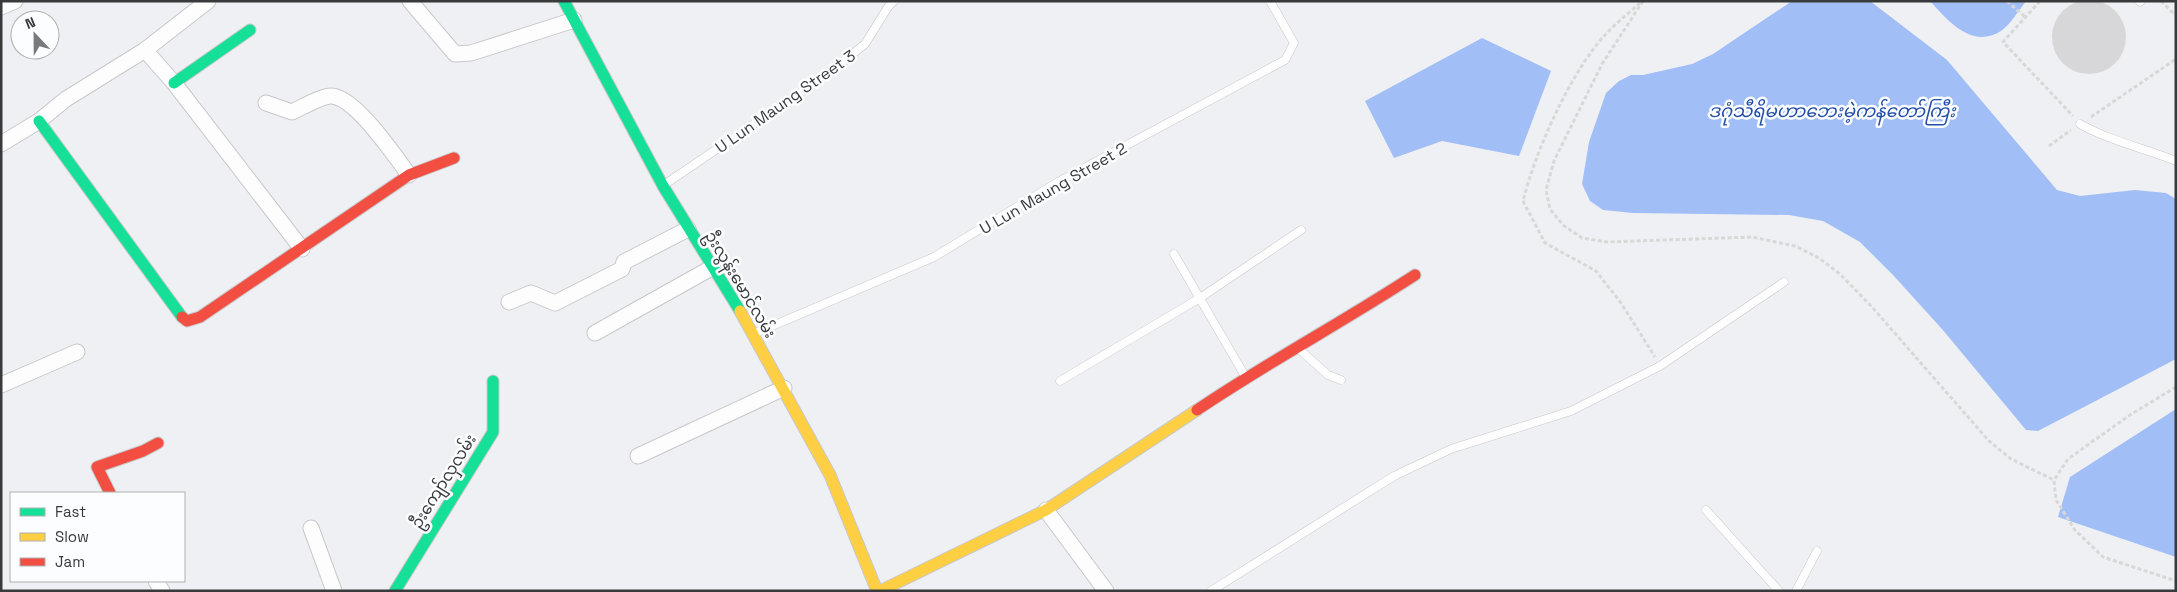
<svg xmlns="http://www.w3.org/2000/svg" width="2177" height="592" font-family="'Space Grotesk','Noto Sans Myanmar',sans-serif">
<style>
.water{fill:#a1bef6}
.building{fill:#d7d7da}
.lines{fill:none;stroke-linecap:round;stroke-linejoin:round}
.lane-casing{stroke:#c8c8cb;stroke-width:9}
.street-casing{stroke:#c8c8cb;stroke-width:17}
.fast-casing{stroke:#c8c8cb;stroke-width:13}
.slow-casing{stroke:#c8c8cb;stroke-width:13}
.jam-casing{stroke:#c8c8cb;stroke-width:13}
.path{stroke:#d8d8d9;stroke-width:3;stroke-dasharray:4 2.5;stroke-linecap:butt}
.lane{stroke:#fdfdfd;stroke-width:8}
.street{stroke:#fdfdfd;stroke-width:15}
.fast{stroke:#16e098;stroke-width:11}
.slow{stroke:#ffcf43;stroke-width:11}
.jam{stroke:#f24e42;stroke-width:11}
.labels{text-anchor:middle;stroke-width:5;stroke-linejoin:round;paint-order:stroke}
.street-label{font-size:16px;fill:#393a3c;stroke:#fcfdff}
.water-label{font-size:18px;font-style:italic;fill:#234ea9;stroke:#fcfdff}
</style>
<rect width="100%" height="100%" fill="#eff0f3"/>
<!-- water -->
<path class="water" d="M1792,1h78l77,59 110,130 23,6 55,-6 31,3 10,6v160l-138,72 -12,-1 -84,-101 -49,-54 -33,-33 -37,-21 -34,-6 -156,-2 -30,-3 -13,-9 -8,-17 7,-42 17,-49 13,-12 12,-6h12l49,-11 21,-10z
M1930,1h96c-7,9 -16,24 -25,30 -29,18 -52,-9 -71,-30z
M1482,38l69,33 -32,85 -77,-15 -48,17 -29,-57z
M2176,409v148l-118,-40 12,-40z"/>
<!-- building -->
<path class="building" d="M2052 37a37 37 0 1 1 74 0a37 37 0 1 1-74 0Z"/>
<g class="lines">
<!-- lane casing -->
<g class="lane-casing">
<path id="lane" d="M2140,2l1,-1
M2080,124c30,17 64,24 96,37
M664,185l169,-115 32,-26 23,-37 6,-6
M1174,254l71,122
M756,333l178,-76 124,-75 227,-122 9,-17 -24,-42
M1299,349l29,26 13,5
M1060,381l140,-83 101,-68
M1706,510l73,81
M1211,591l183,-115 57,-27 120,-38 89,-45 124,-84
M1796,591l21,-40"/>
</g>
<!-- street casing -->
<g class="street-casing">
<path id="street" d="M410,1l45,53 16,-1 103,-33
M1,7l14,-6
M145,50l63,-49
M266,103l26,9c9,-4 31,-17 40,-16 24,2 63,60 77,79
M1,144l38,-23 27,-22 79,-49 29,33 128,166
M509,302l22,-9 24,10 67,-34 2,-7 64,-33
M595,333l118,-66
M1,385l76,-33
M638,456l146,-68
M1046,510l60,81
M311,528l23,63
M156,581l6,10"/>
</g>
<!-- fast casing -->
<g class="fast-casing">
<path id="fast" d="M564,1l99,185 77,125
M174,83l76,-53
M39,121l143,196
M395,591l98,-159v-51"/>
</g>
<!-- slow casing -->
<g class="slow-casing">
<path id="slow" d="M740,311l90,164 47,116
M880,591l166,-81 151,-100"/>
</g>
<!-- jam casing -->
<g class="jam-casing">
<path id="jam" d="M182,317l5,4 13,-4 209,-142 45,-17
M1197,410c71,-48 146,-88 218,-135
M110,493l-13,-26 46,-16 15,-8"/>
</g>
<!-- path -->
<path class="path" d="M1643,1l-41,63 -48,97 -8,29 4,19 13,16 19,13 25,4 145,-5 43,9 24,12 21,16 32,33 117,134 22,18 43,21
M2007,1l18,16
M2040,1l-37,41 70,74
M2161,1l15,15
M1640,3c-11,10 -24,20 -34,31 -35,37 -71,118 -83,167l22,42 51,28 25,32 34,54
M2091,117l85,-58
M2049,146l22,-16
M2176,387l-46,28 -62,44 -14,21 2,20 19,30 28,27 73,24"/>
<!-- lane -->
<use href="#lane" class="lane"/>
<!-- street -->
<use href="#street" class="street"/>
<!-- fast -->
<use href="#fast" class="fast"/>
<!-- slow -->
<use href="#slow" class="slow"/>
<!-- jam -->
<use href="#jam" class="jam"/>
</g>
<g class="labels">
<!-- street labels -->
<g class="street-label">
<text transform="translate(785 101) rotate(-35)" y="6">U Lun Maung Street 3</text>
<text transform="translate(1053 188) rotate(-30)" y="6">U Lun Maung Street 2</text>
<text transform="translate(741 284) rotate(59)" y="6">ဦးလွန်းမောင်လမ်း</text>
<text transform="translate(443 481) rotate(-58)" y="6">ဦးကျော်လှလမ်း</text>
</g>
<!-- water labels -->
<g class="water-label">
<text x="1832" y="117">ဒဂုံသီရိမဟာဘေးမဲ့ကန်တော်ကြီး</text>
</g>
</g>
<!-- border -->
<rect width="2177" height="592" fill="none" stroke="#393a3c" stroke-width="5"/>
<!-- legend -->
<rect x="10" y="492" width="175" height="90" fill="#fcfdff" stroke="#aeafb1"/>
<rect x="20" y="508" width="25" height="8" fill="#16e098" stroke="#aeafb1"/>
<text x="55" y="517" font-size="15" fill="#393a3c">Fast</text>
<rect x="20" y="533" width="25" height="8" fill="#ffcf43" stroke="#aeafb1"/>
<text x="55" y="542" font-size="15" fill="#393a3c">Slow</text>
<rect x="20" y="558" width="25" height="8" fill="#f24e42" stroke="#aeafb1"/>
<text x="55" y="567" font-size="15" fill="#393a3c">Jam</text>
<!-- north arrow -->
<g transform="translate(35 35) rotate(338)"><circle r="24" fill="#fcfdff" stroke="#aeafb1"/>
<path d="M0-4L9 19L0 12L-9 19Z" fill="#797a7c"/>
<text y="-8" font-size="14" font-weight="bold" text-anchor="middle" fill="#393a3c">N</text>
</g>
</svg>
